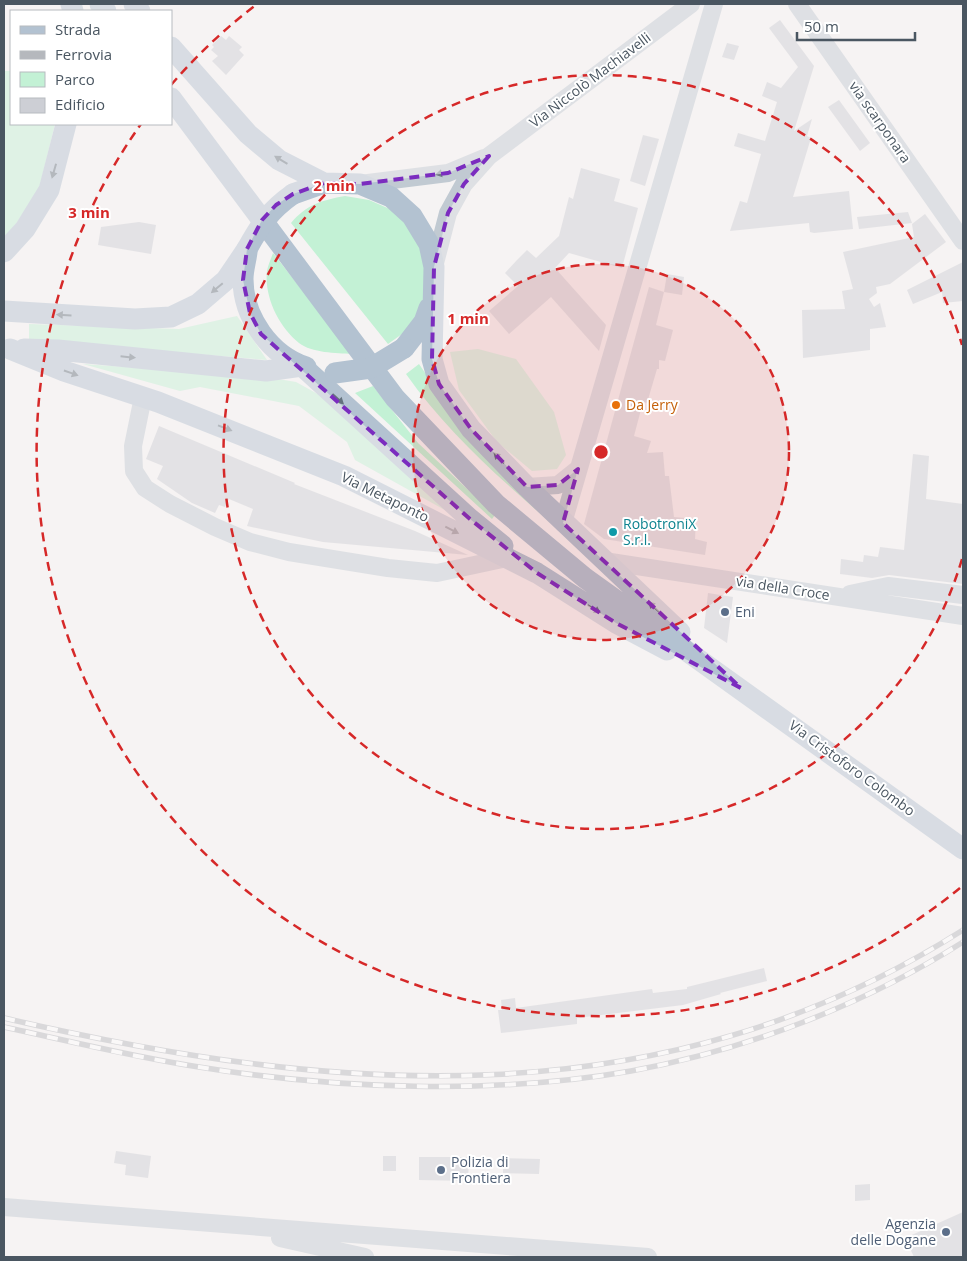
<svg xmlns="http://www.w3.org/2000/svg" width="967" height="1261" font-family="'Open Sans',sans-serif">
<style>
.green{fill:#c3f1d5}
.building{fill:#cdcfd5}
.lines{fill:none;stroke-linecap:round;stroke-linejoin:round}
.minor{stroke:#c1cad2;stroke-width:18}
.major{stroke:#b3c2d1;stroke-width:21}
.rail-casing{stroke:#b5b8bd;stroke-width:5.5}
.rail{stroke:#fff;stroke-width:4;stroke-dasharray:11;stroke-linecap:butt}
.major-bridge{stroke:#b3c2d1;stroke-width:21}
.oneway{fill:#64717d}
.oneway2{fill:#6e7983}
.marked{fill:none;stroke:#7b2cbf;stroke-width:4;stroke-dasharray:10 6;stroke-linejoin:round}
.ring{fill:none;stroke:#d62828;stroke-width:2.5;stroke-dasharray:9 6}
.food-dot{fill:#e8710a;stroke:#fff;stroke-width:2}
.culture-dot{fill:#0f9aa8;stroke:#fff;stroke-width:2}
.service-dot{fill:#5c6f8a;stroke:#fff;stroke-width:2}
.labels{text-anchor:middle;stroke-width:4;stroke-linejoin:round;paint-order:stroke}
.street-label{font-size:14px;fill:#4a5661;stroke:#fff}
.food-label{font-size:14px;fill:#c56008;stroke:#fff;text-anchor:start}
.culture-label{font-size:14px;fill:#0d838f;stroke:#fff;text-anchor:start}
.service-label{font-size:14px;fill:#4e5e75;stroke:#fff;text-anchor:start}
.centre{fill:#d62828;stroke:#fff;stroke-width:2.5}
.ring-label{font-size:15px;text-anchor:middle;font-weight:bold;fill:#d62828;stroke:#fff;stroke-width:4;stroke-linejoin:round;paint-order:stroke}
</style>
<rect width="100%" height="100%" fill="#f5f3f3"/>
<!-- green -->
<path class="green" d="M4,71h7v53h44l-16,65 -29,44 -6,4z
M345,196l24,4 30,13 19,23 8,28v38l-17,27 -21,15 -97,-121c15,-18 31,-23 54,-27z
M273,253l79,101c-16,-1 -40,-1 -53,-11 -20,-16 -35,-46 -32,-72 1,-6 4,-12 6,-18z
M237,316l30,44 -238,-20v-16l150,5z
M478,349l38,10 38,53 12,43 -9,14 -25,2 -35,-29 -38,-52 -9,-38z
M83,364l183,13 30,5 29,16 127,116 -97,-54 -8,-18 -48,-36 -99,-19 -20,4z
M419,364l54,79 95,95c-58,-51 -117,-100 -162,-164z
M373,386l45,57 77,72 -3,4 -137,-126z"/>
<!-- building -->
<path class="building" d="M780,20l34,46 -20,65 18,-12 -5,17 4,2 -18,59 56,-6 4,38 -39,4 -4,-1 -1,-9 -79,8 10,-30 7,2 14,-49 -27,-8 4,-13 27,8 12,-39 -15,-6 5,-14 14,6 17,-21 -29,-39z
M221,36l5,4 3,-4 13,11 -3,3 5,5 -18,20 -14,-14 6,-5 -7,-6 3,-3 -2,-2z
M727,43l12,3 -5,14 -12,-3z
M839,100l31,43 -10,8 -32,-44z
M643,135l16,4 -14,47 -15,-5z
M581,168l39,11 -6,22 24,7 -16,60 -53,-15 -14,15 51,57 -7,26 -48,-54 -42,37 -20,-23 29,-25 -13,-13 12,-13 10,-10 9,8 23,-22 10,-39 4,2z
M908,212l4,11 -53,6 -2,-12z
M925,214l21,28 -56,42 -14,3 1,6 -8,6 5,8 6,-4 6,24 -16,2v21l-67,8 -1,-48 43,-1 -3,-18 11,-2 -10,-37 71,-15 -2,-13z
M139,222l17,3 -5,29 -53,-9 3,-18z
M963,262v39l-20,2 -1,-11 -29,12 -6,-14z
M667,274l17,3 -2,18 -18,-3z
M649,287l15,5 -8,33 17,5 -8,31 -6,-1v9h-2l-10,34 -4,-1 -9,34 17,5 -4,12 16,-1 2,24h4l5,41 22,2 -1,20 12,3 -2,13 -101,-16 -20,-15z
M159,426l136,57 -1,1 121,47 53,24 -145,-13 -76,-16 6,-17 -24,-10 -4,8 -6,-2 -4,8 -23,-10 -35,-24 6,-13 -17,-7z
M913,454l16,2 -3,43 37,5v80l-74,-9 -17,3 -32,-4 1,-15 22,3 1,-7 14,2 2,-10 24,3z
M708,593l25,4 -6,46 -23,-15z
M764,968l3,13 -47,12 1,1 -38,11 -106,13v6l-76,9 -3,-23h4l-1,-10 14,-2 1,10 136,-19 1,4 34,-4v-2z
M116,1151l35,5 -3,22 -23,-3 1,-10 -12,-2z
M383,1156h13v15h-13z
M419,1157h50l-1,24 -49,-1z
M503,1158l37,1 -1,15 -36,-1z
M870,1184v16l-15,1v-16z
M963,1212v45h-49l-9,-19z"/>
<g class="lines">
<!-- minor -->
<path class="minor" d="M797,4l166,237
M360,184l88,-11 36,-15
M434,267l14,-54 16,-29 25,-28 202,-152
M143,397l-10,49 1,25 11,17 25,16 45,23 35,15 39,10 99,16 49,5 70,-15
M527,487l31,-2 20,-16
M563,523l151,-519
M604,561l359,55
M850,594l38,-8 75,9
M4,1207l644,50
M280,1238l85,19"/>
<!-- major -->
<path class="major" d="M71,4l2,7
M100,4l6,7
M134,4l6,7
M171,47l77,87 31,26 45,23
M171,98l224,300 101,106 89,74 378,271
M293,194l31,-11 36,1 31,13 21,19 17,28 5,23 -2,92 7,25 32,45 56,58 153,145
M4,252l21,-23 24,-39 17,-66
M247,252c-1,9 -4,18 -4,27 0,38 27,76 63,88
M4,311l131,8 36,-2 27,-13 28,-24 21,-31
M404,348l20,-26 5,-14
M10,349l54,22 94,31 186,74 193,97 79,50 51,27
M24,349l34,1 208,21 36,-5 168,153 33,27"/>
<!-- rail casing -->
<g class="rail-casing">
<path id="rail" d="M4,1018c332,77 658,103 959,-88
M4,1027c65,14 129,30 195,40 136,22 296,28 432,4 115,-21 233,-66 332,-129"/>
</g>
<!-- rail -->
<use href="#rail" class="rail"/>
<!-- major-bridge -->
<path class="major-bridge" d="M247,249c14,-25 22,-38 46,-55
M335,373l36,-5 33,-20"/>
</g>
<!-- one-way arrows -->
<defs><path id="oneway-solid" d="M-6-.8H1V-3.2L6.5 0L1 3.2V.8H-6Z" transform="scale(1.25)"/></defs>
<g class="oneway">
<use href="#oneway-solid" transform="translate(281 160) rotate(-149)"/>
<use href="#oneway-solid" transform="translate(54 171) rotate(106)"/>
<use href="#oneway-solid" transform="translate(217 288) rotate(140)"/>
<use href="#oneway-solid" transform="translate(64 315) rotate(-177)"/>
<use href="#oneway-solid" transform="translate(128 357) rotate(6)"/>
<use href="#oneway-solid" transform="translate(71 373) rotate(19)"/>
<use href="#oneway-solid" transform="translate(338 399) rotate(42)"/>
<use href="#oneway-solid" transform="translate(225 428) rotate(21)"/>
<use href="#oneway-solid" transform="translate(499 458) rotate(-134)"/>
<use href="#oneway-solid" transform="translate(452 530) rotate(27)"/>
<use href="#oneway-solid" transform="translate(654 607) rotate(-137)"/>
<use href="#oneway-solid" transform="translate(594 609) rotate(32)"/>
</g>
<use class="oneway2" href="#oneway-solid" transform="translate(443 173) rotate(168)"/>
<!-- marked area -->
<path d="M0 0H967V1261H0ZM489,156l-25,28 -16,29 -14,54 -2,92 7,25 32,45 56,58 31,-2 20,-16 -15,54 178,165 -125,-65 -79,-50 -67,-54 -209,-185 -11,-21 -7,-33 4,-31 15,-29 14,-15 17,-11 31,-11 36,1 88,-11z" fill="#f5f3f3" fill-opacity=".55" fill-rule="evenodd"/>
<path class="marked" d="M489,156l-25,28 -16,29 -14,54 -2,92 7,25 32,45 56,58 31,-2 20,-16 -15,54 178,165 -125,-65 -79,-50 -67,-54 -209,-185 -11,-21 -7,-33 4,-31 15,-29 14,-15 17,-11 31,-11 36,1 88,-11z"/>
<!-- distance rings -->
<circle cx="601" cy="452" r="188" fill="#d62828" fill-opacity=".12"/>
<g class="ring">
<circle cx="601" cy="452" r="188"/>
<path d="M962 559A377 377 0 1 1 962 345"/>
<path d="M960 888A565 565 0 0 1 141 124M171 85A565 565 0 0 1 257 4"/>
</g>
<!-- markers -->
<circle class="food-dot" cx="616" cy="405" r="5"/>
<circle class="culture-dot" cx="613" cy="532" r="5"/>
<g class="service-dot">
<circle cx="725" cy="612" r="5"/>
<circle cx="441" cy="1170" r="5"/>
<circle cx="946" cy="1232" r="5"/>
</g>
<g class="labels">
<!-- street labels -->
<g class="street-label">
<text transform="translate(590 80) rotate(-37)" y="5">Via Niccolò Machiavelli</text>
<text transform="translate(880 122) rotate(55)" y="5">via scarponara</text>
<text transform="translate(385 497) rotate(26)" y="5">Via Metaponto</text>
<text transform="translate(783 588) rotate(9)" y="5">via della Croce</text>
<text transform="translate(852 768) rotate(36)" y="5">Via Cristoforo Colombo</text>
</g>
<!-- food labels -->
<g class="food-label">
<text x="626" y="410">Da Jerry</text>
</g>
<!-- culture labels -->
<g class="culture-label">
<text x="623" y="529">RobotroniX<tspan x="623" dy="16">S.r.l.</tspan></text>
</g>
<!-- service labels -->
<g class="service-label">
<text x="735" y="617">Eni</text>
<text x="451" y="1167">Polizia di<tspan x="451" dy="16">Frontiera</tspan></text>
<text x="936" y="1229" text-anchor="end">Agenzia<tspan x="936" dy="16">delle Dogane</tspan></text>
</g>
</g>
<circle cx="601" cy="452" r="8" class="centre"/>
<g class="ring-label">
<text x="334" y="191">2 min</text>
<text x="89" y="218">3 min</text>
<text x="468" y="324">1 min</text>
</g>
<!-- border -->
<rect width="967" height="1261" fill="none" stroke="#4a5661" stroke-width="10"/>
<!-- legend -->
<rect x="10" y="10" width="162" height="115" fill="#ffffff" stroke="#b7bbc0"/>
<rect x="20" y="26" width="25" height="8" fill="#b3c2d1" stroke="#b7bbc0"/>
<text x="55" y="35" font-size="15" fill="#4a5661">Strada</text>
<rect x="20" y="51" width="25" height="8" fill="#b5b8bd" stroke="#b7bbc0"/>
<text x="55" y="60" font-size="15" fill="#4a5661">Ferrovia</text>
<rect x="20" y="72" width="25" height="15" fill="#c3f1d5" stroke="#b7bbc0"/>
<text x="55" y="85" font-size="15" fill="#4a5661">Parco</text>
<rect x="20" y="98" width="25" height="15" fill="#cdcfd5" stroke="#b7bbc0"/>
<text x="55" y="110" font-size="15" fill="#4a5661">Edificio</text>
<!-- scale -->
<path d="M797 32v8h118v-8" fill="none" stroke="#4a5661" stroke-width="2.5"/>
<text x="804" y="32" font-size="15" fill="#4a5661" stroke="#ffffff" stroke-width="4" paint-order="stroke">50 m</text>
</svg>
